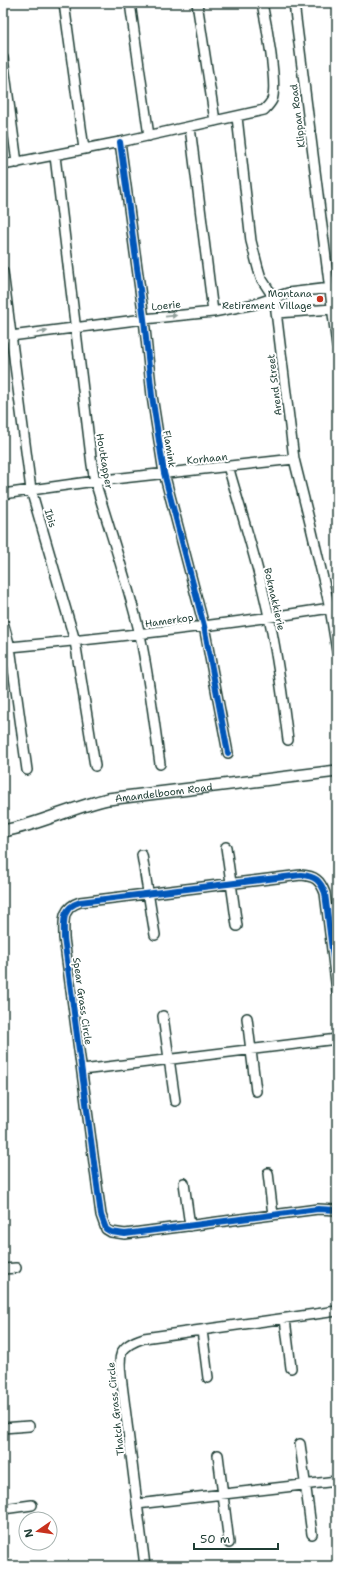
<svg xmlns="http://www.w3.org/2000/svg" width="340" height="1569" font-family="'Shantell Sans',sans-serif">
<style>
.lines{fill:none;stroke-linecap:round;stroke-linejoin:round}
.minor-casing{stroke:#1f3d34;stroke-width:12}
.tertiary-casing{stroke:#1f3d34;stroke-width:14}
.minor{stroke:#fff;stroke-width:9}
.tertiary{stroke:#fff;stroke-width:11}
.cycleway-casing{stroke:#fff;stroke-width:8}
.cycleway{stroke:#0057b8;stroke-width:6}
.oneway{fill:#8f9e9a}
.poi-dot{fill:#c8321e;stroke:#fff;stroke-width:1.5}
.labels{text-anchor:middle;stroke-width:4;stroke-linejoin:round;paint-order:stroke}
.street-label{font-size:10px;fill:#1f3d34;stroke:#fff}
.poi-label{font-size:10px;fill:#1f3d34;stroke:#fff;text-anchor:end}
</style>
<rect width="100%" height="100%" fill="#fff"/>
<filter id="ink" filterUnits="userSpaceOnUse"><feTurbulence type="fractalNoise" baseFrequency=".025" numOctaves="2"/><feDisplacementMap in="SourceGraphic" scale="8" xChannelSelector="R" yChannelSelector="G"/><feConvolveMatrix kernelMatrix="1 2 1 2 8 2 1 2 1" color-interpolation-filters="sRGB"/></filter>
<g filter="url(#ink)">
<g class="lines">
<!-- minor casing -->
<g class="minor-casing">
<path id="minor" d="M64,3l20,146
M130,3l19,133
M197,3l18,118
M294,3l43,343
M3,58l14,105
M237,117l14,124 7,27 3,10 13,20 1,5 19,156 16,64 20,85 7,43
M190,127l23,185
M120,142l24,177 8,77 12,77 40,153 24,127
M55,156l37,309 3,16c15,51 33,102 45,154 9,42 14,86 20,129
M3,165l117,-23 144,-32c3,-3 6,-6 8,-10 6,-15 -6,-78 -10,-97
M3,272l28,218 44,151 20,125
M277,313l56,-4
M3,337l141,-18 69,-7 42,-8 33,-11 42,-5
M228,466c17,59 36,118 46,177 6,32 10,65 14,97
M3,494l92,-13 199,-22
M3,622l7,25 17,123
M10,647c107,-10 214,-22 320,-39
M226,847l11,79
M142,855l13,80
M337,991l-12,-98c-5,-13 -10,-17 -24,-18l-221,27c-19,6 -16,19 -16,36l37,277 5,14 5,3 14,2 193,-25 19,1
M163,1016l12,85
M247,1018l9,73
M82,1070l255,-31
M268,1173l5,42
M184,1183l6,43
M3,1269l13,-1
M285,1319l6,49
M202,1330l6,48
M3,1428l26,-2
M300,1444l12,90
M218,1455l11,88
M137,1504l200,-23
M3,1509l29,-4
M145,1566l-23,-182c-3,-26 -7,-37 22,-46l193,-27"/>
</g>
<!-- tertiary casing -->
<g class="tertiary-casing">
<g id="tertiary">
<path id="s1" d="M3,831c36,-6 69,-24 105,-32l229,-28"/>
</g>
</g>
<!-- minor -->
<use href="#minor" class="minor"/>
<!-- tertiary -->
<use href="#tertiary" class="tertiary"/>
<!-- cycleway casing -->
<g class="cycleway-casing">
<path id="cycleway" d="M120,142l24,177 8,77 12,77 40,153 24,127
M337,991l-12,-98c-5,-13 -10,-17 -24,-18l-221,27c-19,6 -16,19 -16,36l37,277 5,14 5,3 14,2 193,-25 19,1"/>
</g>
<!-- cycleway -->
<use href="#cycleway" class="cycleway"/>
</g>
<!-- one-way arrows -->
<defs><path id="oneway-solid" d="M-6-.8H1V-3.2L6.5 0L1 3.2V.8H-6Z"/></defs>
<g class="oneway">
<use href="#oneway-solid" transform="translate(171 316) rotate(-6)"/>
<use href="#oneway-solid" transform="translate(42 332) rotate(-8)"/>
</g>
</g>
<!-- markers -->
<circle class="poi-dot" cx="320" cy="299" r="4"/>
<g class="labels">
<!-- street labels -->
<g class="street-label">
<text transform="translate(297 116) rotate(-97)" y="4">Klippan Road</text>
<text transform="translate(166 305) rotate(-6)" y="4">Loerie</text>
<text transform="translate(274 385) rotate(-97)" y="4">Arend Street</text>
<text transform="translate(170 449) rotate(81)" y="4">Flamink</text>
<text transform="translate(207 458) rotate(-6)" y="4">Korhaan</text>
<text transform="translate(105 461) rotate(80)" y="4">Houtkapper</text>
<text transform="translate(51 518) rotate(73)" y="4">Ibis</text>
<text transform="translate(275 599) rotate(77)" y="4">Bokmakkierie</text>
<text transform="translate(169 620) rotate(-8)" y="4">Hamerkop</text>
<text dy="4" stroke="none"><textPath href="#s1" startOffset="166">Amandelboom Road</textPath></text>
<text transform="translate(83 1001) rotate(82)" y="4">Spear Grass Circle</text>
<text transform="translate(115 1409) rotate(-96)" y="4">Thatch Grass Circle</text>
</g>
<!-- poi labels -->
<g class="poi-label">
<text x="312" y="297">Montana<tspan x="312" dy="12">Retirement Village</tspan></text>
</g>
</g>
<!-- margin -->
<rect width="340" height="1569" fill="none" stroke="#fff" stroke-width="16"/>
<rect x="8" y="8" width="324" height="1553" fill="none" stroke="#1f3d34" stroke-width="1.5" filter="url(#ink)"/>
<!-- north arrow -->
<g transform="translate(38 1531) rotate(257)"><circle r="19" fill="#ffffff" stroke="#a5b1ae"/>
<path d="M0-3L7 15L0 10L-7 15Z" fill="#c8321e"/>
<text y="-6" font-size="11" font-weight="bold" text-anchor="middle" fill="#1f3d34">N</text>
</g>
<!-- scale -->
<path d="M194 1543v6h84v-6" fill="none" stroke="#1f3d34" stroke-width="2"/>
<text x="200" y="1543" font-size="12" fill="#1f3d34" stroke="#ffffff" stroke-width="3" paint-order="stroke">50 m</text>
</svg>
